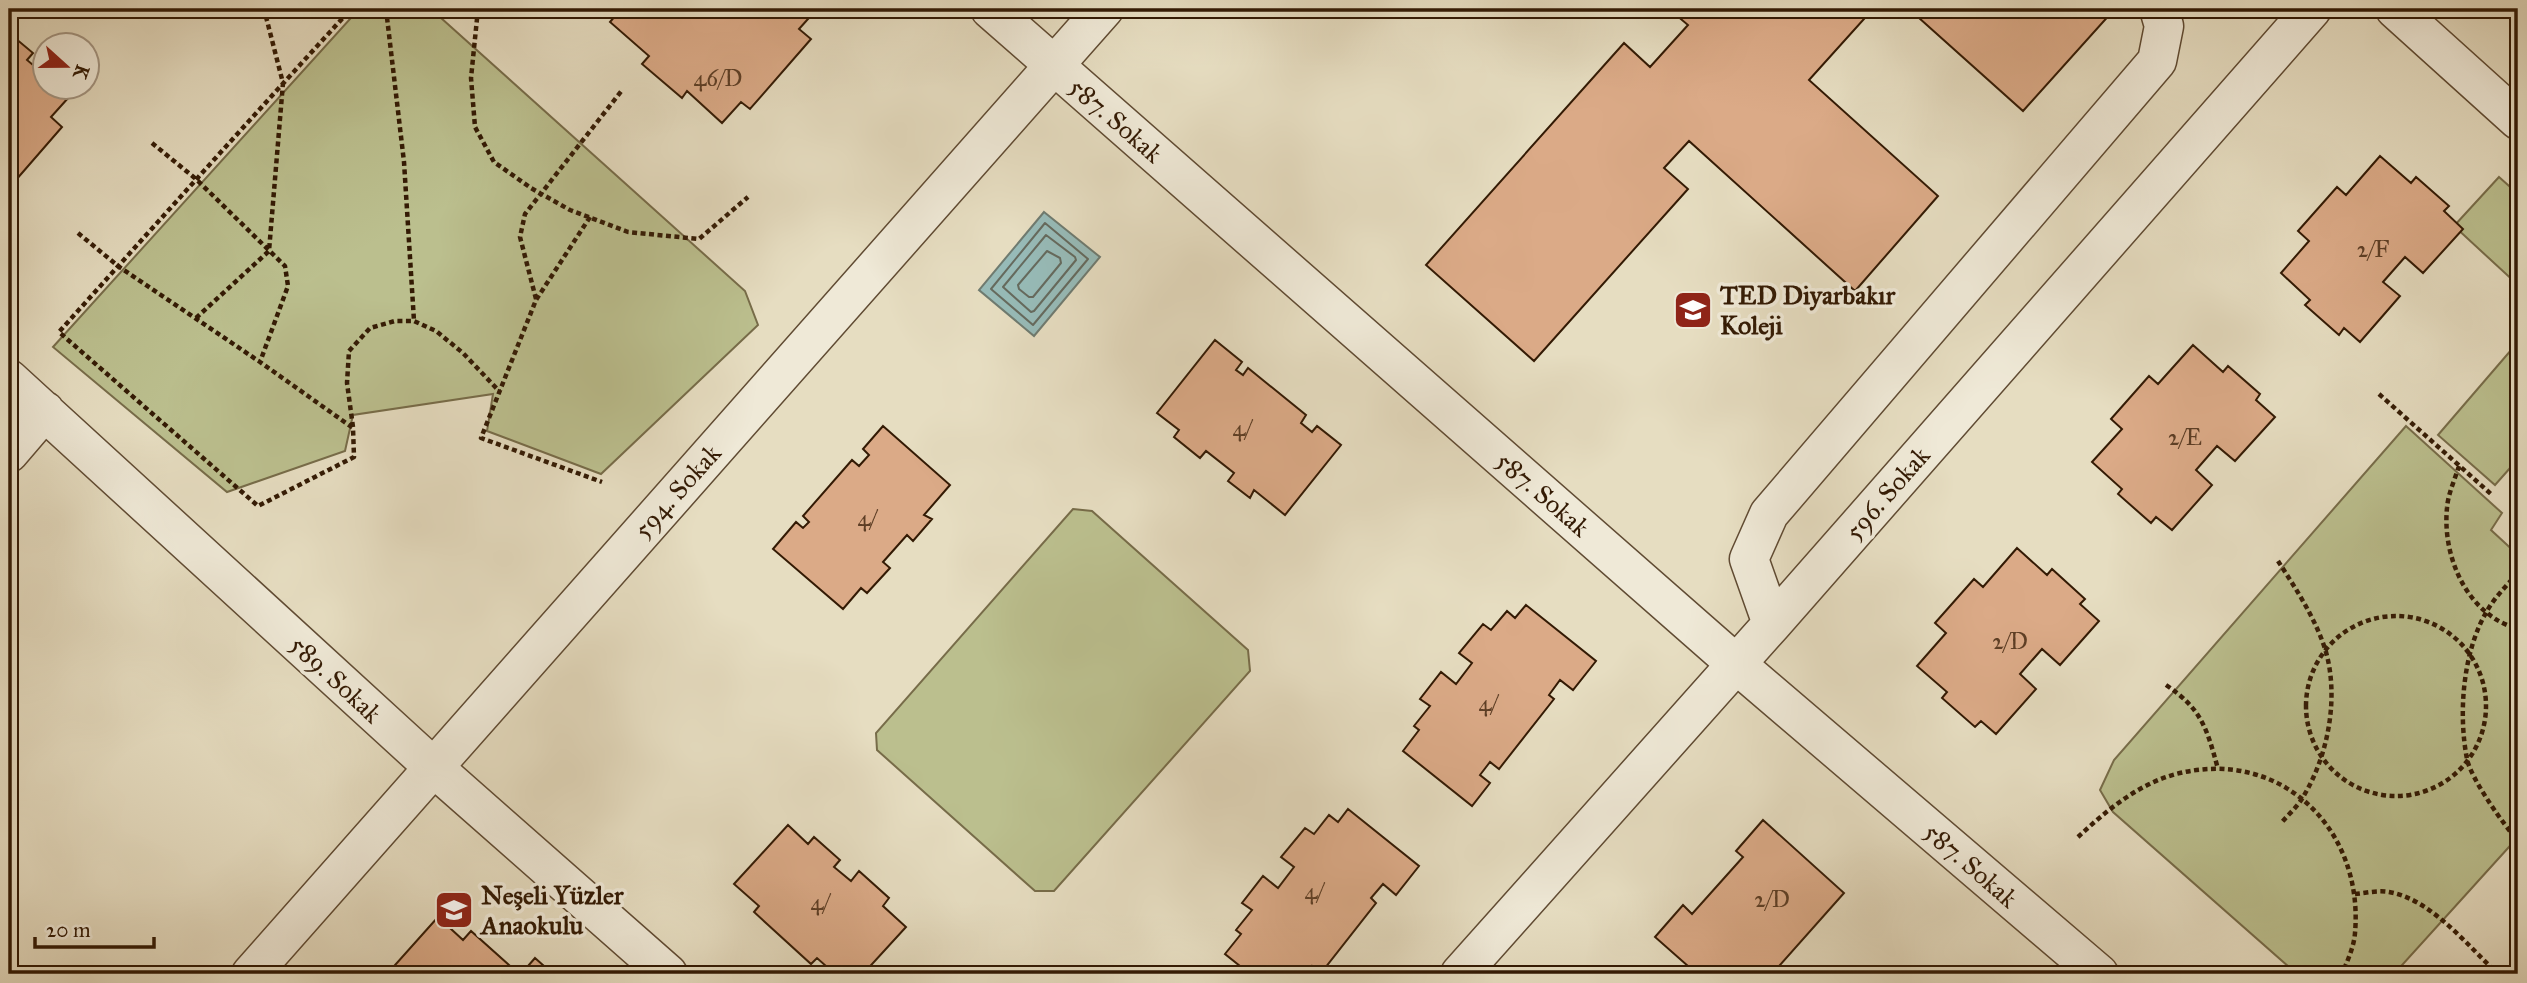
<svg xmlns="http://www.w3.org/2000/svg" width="2527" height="983" font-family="'IM FELL Great Primer',serif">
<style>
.green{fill:#bbbf8e;stroke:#776c49;stroke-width:2}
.water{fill:#97bbb8;stroke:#6f7b70;stroke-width:2}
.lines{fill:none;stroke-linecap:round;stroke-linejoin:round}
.shore{stroke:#656a5e;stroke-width:2}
.building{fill:#dbaa87;stroke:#331a04;stroke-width:2}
.minor-casing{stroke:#604b33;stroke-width:41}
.path{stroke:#331a04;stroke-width:4.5;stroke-dasharray:5 3.5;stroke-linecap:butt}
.minor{stroke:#efe9d7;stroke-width:38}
.labels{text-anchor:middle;stroke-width:7;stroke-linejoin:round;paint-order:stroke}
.number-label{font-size:23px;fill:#5d3e25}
.street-label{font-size:26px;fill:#331a04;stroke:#efe9d7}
.poi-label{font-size:26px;font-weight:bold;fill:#331a04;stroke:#efe9d7;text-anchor:start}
</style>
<rect width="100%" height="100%" fill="#e6ddc1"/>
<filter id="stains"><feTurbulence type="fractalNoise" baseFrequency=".00286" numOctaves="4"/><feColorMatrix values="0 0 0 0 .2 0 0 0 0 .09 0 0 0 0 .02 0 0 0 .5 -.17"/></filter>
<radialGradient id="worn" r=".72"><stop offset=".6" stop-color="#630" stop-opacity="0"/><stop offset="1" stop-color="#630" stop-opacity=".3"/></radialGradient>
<!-- green -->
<path class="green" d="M359,9h72l314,282 13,34 -157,149 -114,-43 6,-37 -140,21 -8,36 -118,41 -174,-145z
M2499,177l19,17v91l-64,-59z
M2518,342v117l-23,26 -57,-50z
M2406,426l96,87 -11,17 27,25v282l-124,137h-97l-184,-162 -13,-22 14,-30z
M1073,509l19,2 156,139 2,21 -196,220h-19l-158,-141 -1,-17z"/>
<!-- water -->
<path class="water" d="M1044,212l56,45 -66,79 -55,-46z"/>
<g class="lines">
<!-- shore -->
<path class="shore" d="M1045,223l43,36 -55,66 -42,-36z
M1046,235l29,22 1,3 -42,51 -3,1 -28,-25z
M1047,251l13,7 1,5 -28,34h-4l-10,-8 -1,-4z"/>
</g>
<!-- building -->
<path class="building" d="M621,9h196l-18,20 12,10 -61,70 -9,-7 -19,21 -35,-32 -5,7 -40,-34 7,-8 -39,-34z
M1669,9h204l-64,71 129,116 -83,95 -166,-150 -25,27 24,21 -154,172 -108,-96 198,-222 26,24 38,-42z
M1909,9h200l3,3 -89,99z
M9,33l24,20 -6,7 19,16v12h12l11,9 -18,20 11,10 -53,61z
M2380,156l31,27 5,-6 33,29 -5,5 19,18 -40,44 -18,-16 -22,25 17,14 -40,46 -16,-14 -5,7 -34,-30 5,-5 -29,-27 28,-32 -11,-10 39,-44 9,8z
M1215,340l27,22 -6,8 7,5 5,-7 58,47 -5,8 11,9 5,-6 24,19 -56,70 -31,-25 -4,8 -22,-17 6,-8 -28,-22 -6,7 -26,-21 5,-7 -22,-17z
M2193,345l30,27 5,-6 32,28 -4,6 19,17 -40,44 -18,-15 -21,24 16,15 -40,45 -16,-13 -5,6 -33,-29 4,-5 -30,-27 30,-33 -11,-10 38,-43 9,8z
M883,426l67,59 -26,30 8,4 -19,22 -6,-6 -24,27 7,6 -23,25 -6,-5 -18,21 -70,-60 23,-27 7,6 6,-6 -6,-6 49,-56 7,6 10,-11 -6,-6z
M2017,548l30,27 5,-6 33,30 -5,5 19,17 -39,44 -18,-16 -22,25 16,15 -40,45 -15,-13 -6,6 -33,-29 5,-6 -30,-26 29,-33 -11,-10 39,-44 9,8z
M1526,605l70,56 -23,29 -13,-10 -11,15 5,4 -55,70 -9,-7 -10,13 10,8 -18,23 -69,-55 16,-21 -5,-4 16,-20 -10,-7 21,-27 15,12 16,-21 -13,-10 24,-29 8,6 16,-19 8,7z
M1348,809l71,57 -23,29 -13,-11 -12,14 5,5 -55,70 -9,-7 -6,8h-56l-25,-20 16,-20 -5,-4 16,-20 -10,-7 21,-27 15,12 16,-21 -13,-10 24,-29 9,6 15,-19 9,7z
M1763,820l81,73 -72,81h-75l-42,-37 28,-32 9,9 51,-57 -7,-6z
M788,825l20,19 6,-7 26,23 -6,7 17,14 8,-10 30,27 -6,8 23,21 -43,47h-28l-18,-16 -6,6 -57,-52 5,-6 -25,-22z
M438,917l25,23 8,-9 48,43h-132z
M535,958l18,16h-32z"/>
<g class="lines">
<!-- minor casing -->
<g class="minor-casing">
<path id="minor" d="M990,9l745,654 364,311
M2395,9l123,111
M9,379l423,387 236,208
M9,453l36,-42
M1772,624l-23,-65 20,-45 388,-453 7,-35 -5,-17
M251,974l853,-965
M1460,974l312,-350 540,-615"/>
</g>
<!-- path -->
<path class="path" d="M386,9l18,153 10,159
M478,9l-7,69 4,49 19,35 37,26 39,22 58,22 71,7 49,-42
M152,143l44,36 89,87 3,20 -28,76
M590,217l-54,83 -55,138 121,44
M78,233l40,33 142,96 93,66 1,29 -96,49 -199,-174c97,-108 194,-216 292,-323
M536,299l-16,-62 5,-23 98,-125
M196,318l73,-67 14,-168 -19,-74
M2379,394l112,100
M353,427l-6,-44 2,-32 21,-23 25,-7h19l22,10 27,22 37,39
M2459,466c-4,13 -11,28 -12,42 -4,40 12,87 47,110 7,5 16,8 24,12
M2278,561c18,28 38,58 48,91 13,47 2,104 -23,145 -5,9 -14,17 -21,25
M2518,573c-11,12 -23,24 -31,38 -24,40 -29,102 -20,148 4,20 37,66 51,82
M2306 706a90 90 0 1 1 180 0a90 90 0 1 1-180 0Z
M2166,685c36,24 41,44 52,84
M2078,837c28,-26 60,-53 98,-63 105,-27 188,55 179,159 -1,14 -8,29 -13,41
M2355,894c11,-1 23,-4 34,-2 42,7 79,54 109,82"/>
<!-- minor -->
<use href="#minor" class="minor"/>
</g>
<!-- icons -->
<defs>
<g id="school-square" transform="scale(2.0125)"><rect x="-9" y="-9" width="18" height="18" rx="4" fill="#8f2418" stroke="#efe9d7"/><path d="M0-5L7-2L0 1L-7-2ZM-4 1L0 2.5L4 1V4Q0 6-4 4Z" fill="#fff"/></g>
</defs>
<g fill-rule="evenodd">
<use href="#school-square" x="1693" y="310"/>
<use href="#school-square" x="454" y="910"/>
</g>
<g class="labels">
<!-- number labels -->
<g class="number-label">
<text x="718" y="86">46/D</text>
<text x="2373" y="257">2/F</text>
<text x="1242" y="436">4/</text>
<text x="2185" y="445">2/E</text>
<text x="867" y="526">4/</text>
<text x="2010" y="649">2/D</text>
<text x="1488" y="711">4/</text>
<text x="1314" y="899">4/</text>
<text x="1772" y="907">2/D</text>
<text x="820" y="910">4/</text>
</g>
<!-- street labels -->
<g class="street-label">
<text transform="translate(1116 120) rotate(41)" y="9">587. Sokak</text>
<text transform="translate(677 491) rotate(-48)" y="9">594. Sokak</text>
<text transform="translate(1887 493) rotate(-49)" y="9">596. Sokak</text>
<text transform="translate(1543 494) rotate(41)" y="9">587. Sokak</text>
<text transform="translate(336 679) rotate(43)" y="9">589. Sokak</text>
<text transform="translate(1971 865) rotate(41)" y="9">587. Sokak</text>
</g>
<!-- poi labels -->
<g class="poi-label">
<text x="1720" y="304">TED Diyarbakır<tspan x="1720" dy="30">Koleji</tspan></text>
<text x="481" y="904">Neşeli Yüzler<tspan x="481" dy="30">Anaokulu</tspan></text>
</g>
</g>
<!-- margin -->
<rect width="2527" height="983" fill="none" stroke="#e6ddc1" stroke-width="35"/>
<rect x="10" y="10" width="2506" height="962" fill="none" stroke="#331a04" stroke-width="3.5"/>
<rect x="18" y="18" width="2492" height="948" fill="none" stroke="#331a04" stroke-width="2"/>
<!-- north arrow -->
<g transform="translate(66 66) rotate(111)"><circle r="33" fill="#efe9d7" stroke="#a49683" stroke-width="2"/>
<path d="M0-5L12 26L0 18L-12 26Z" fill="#8f2418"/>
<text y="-10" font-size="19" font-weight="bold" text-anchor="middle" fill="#331a04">K</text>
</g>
<!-- scale -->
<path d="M35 937v10h119v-10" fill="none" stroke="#331a04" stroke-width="3.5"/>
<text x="46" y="937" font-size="21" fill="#331a04" stroke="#efe9d7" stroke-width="5" paint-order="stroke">20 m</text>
<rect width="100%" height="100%" filter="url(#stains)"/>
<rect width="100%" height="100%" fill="url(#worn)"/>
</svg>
